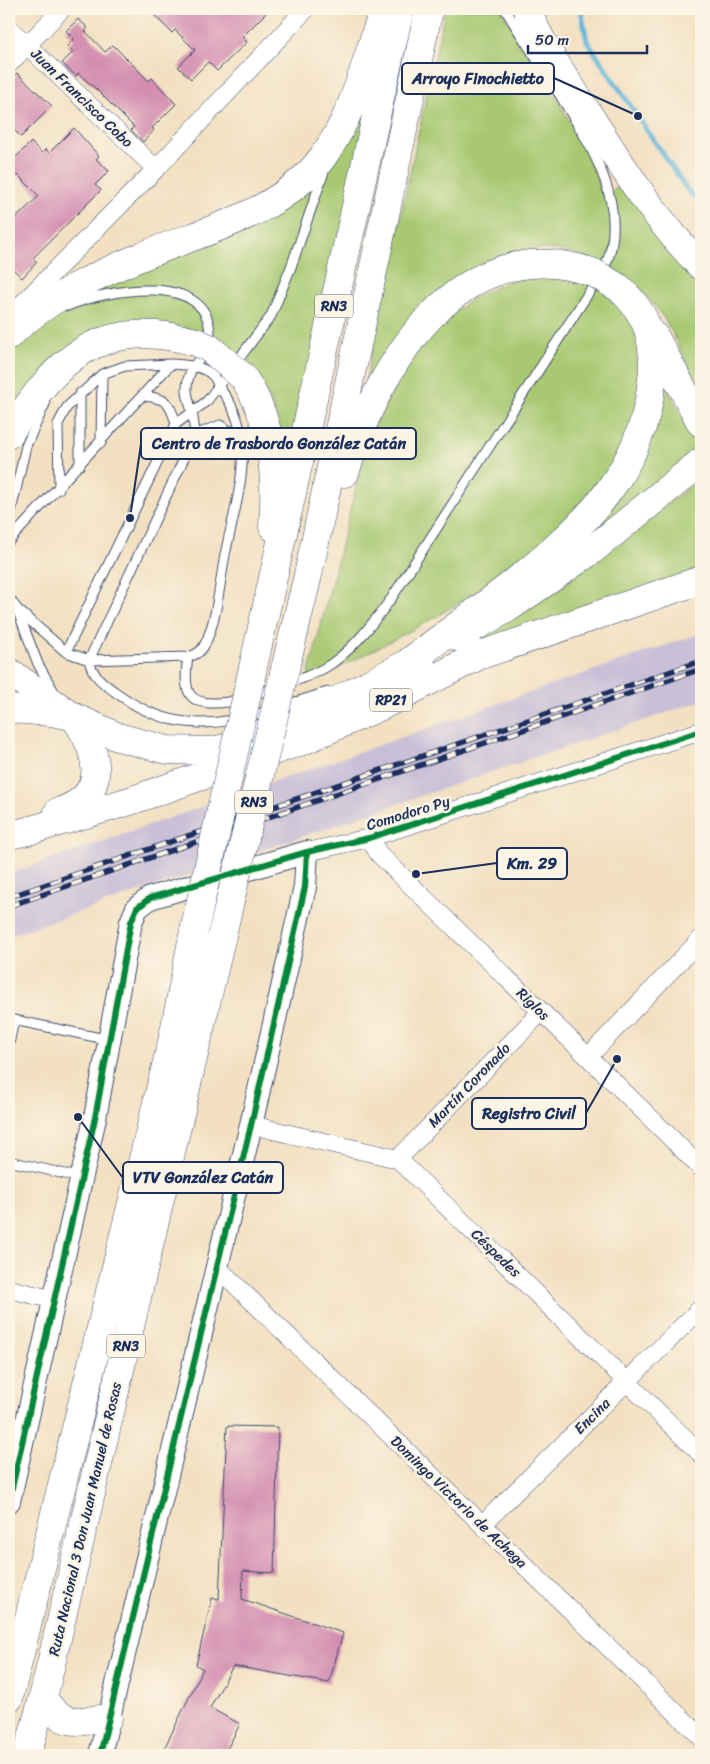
<svg xmlns="http://www.w3.org/2000/svg" width="710" height="1764" font-family="Sriracha,sans-serif">
<style>
.industrial{fill:#c9bfd7}
.green{fill:#a8c972;stroke:#627c68}
.lines{fill:none;stroke-linecap:round;stroke-linejoin:round}
.stream{stroke:#5eb4da;stroke-width:5}
.building{fill:#d38db0}
.service-casing{stroke:#3b4a6d;stroke-width:11}
.minor-casing{stroke:#3b4a6d;stroke-width:19}
.tertiary-casing{stroke:#3b4a6d;stroke-width:24}
.primary-casing{stroke:#3b4a6d;stroke-width:29}
.trunk-casing{stroke:#3b4a6d;stroke-width:29}
.service{stroke:#fff;stroke-width:9}
.minor{stroke:#fff;stroke-width:18}
.tertiary{stroke:#fff;stroke-width:22}
.primary{stroke:#fff;stroke-width:28}
.trunk{stroke:#fff;stroke-width:28}
.rail-casing{stroke:#1b2f5e;stroke-width:5.5}
.rail{stroke:#fcf5e5;stroke-width:4;stroke-dasharray:11;stroke-linecap:butt}
.trunk-bridge-casing{stroke:#3b4a6d;stroke-width:29;stroke-linecap:butt}
.trunk-bridge{stroke:#fff;stroke-width:28}
.cycleway-casing{stroke:#fcf5e5;stroke-width:9}
.cycleway{stroke:#00873e;stroke-width:6}
.labels{text-anchor:middle;stroke-width:5;stroke-linejoin:round;paint-order:stroke}
.shield{fill:#fcf5e5;stroke:#5e6a86;stroke-width:1}
.shield-label{font-size:14px;font-weight:bold;fill:#1b2f5e}
.street-label{font-size:15px;fill:#1b2f5e;stroke:#fcf5e5}
.leader{fill:none;stroke:#1b2f5e;stroke-width:2}
.callout-dot{fill:#1b2f5e;stroke:#fcf5e5;stroke-width:2}
.callout{fill:#fcf5e5;stroke:#1b2f5e;stroke-width:2}
.callout-label{font-size:16px;text-anchor:middle;font-weight:bold;fill:#1b2f5e}
</style>
<rect width="100%" height="100%" fill="#fcf5e5"/>
<filter id="ink" filterUnits="userSpaceOnUse"><feTurbulence type="fractalNoise" baseFrequency=".02" numOctaves="2"/><feDisplacementMap in="SourceGraphic" scale="10" xChannelSelector="R" yChannelSelector="G"/><feConvolveMatrix kernelMatrix="1 2 1 2 8 2 1 2 1" color-interpolation-filters="sRGB"/></filter>
<filter id="wash" filterUnits="userSpaceOnUse"><feTurbulence type="fractalNoise" baseFrequency=".0096" numOctaves="4" result="noise"/><feDisplacementMap in="SourceGraphic" scale="20" xChannelSelector="R" yChannelSelector="G"/><feGaussianBlur stdDeviation="1.12" result="paint"/><feColorMatrix in="noise" values="0 0 0 0 0 0 0 0 0 0 0 0 0 0 0 0 0 1.4 0 .05"/><feComposite in="paint" operator="in"/></filter>
<g filter="url(#wash)">
<rect width="100%" height="100%" fill="#f2e0c1"/>
<!-- industrial -->
<path class="industrial" d="M701,633v68l-692,235v-62z"/>
<!-- green -->
<path class="green" d="M445,9h56c34,61 83,120 102,188l20,-13 78,93v122c-13,-29 -23,-63 -43,-89 -19,-25 -45,-44 -76,-54 -95,-33 -172,54 -217,127z
M383,39l-93,441 -8,-47 -12,-33 -16,-26 -115,-49 -130,96v-71l78,-62 194,-81z
M552,274c11,2 25,3 37,7 6,2 32,21 36,27 6,8 15,36 16,46 15,168 -213,268 -335,330l63,-249 31,-58 28,-38 25,-26 20,-15 36,-17z
M665,382l18,36 18,27 -148,121z
M701,478v90l-247,85 121,-78z"/>
<g class="lines">
<!-- stream -->
<path class="stream" d="M581,9l6,32 101,150 13,11"/>
</g>
<g id="blocks">
<!-- building -->
<path class="building" d="M148,9h122l-28,28 5,5 -30,29 -9,-9 -17,17 -13,-12 17,-17 -20,-20 -3,3z
M78,19l10,9 -3,3 20,21 8,-7 36,36 3,-3 24,26 -24,24 2,2 -11,12 -12,-12 3,-3 -37,-37 -19,-17 -2,3 -14,-13 11,-11 -6,-6 7,-7 -8,-8z
M17,73l35,33 -31,31 -12,-12v-23l7,-7 -7,-7v-6z
M74,128l25,28 -3,3 13,12 -14,14 6,5 -68,68 4,4 -15,16 -13,-13v-55l8,7 22,-21 -21,-21 -9,10v-21l22,-22 11,11 4,-4 3,4z
M227,1426l51,1 -4,146 -31,-2 -1,28 101,34 -14,50 -96,-17 -23,42 30,16 -16,31h-63l42,-86 -7,-4 16,-67 7,1z"/>
</g>
</g>
<g filter="url(#ink)">
<use href="#blocks" fill-opacity="0" stroke="#3b4a6d" stroke-width="1"/>
<g class="lines">
<!-- service casing -->
<g class="service-casing">
<path id="service" d="M68,306c36,-16 141,-36 142,28 0,21 -16,25 -21,42 -5,15 0,23 3,37 2,7 2,15 3,22l-106,225c3,17 18,26 32,36 72,51 131,18 207,-4
M80,393v72
M143,396c23,2 27,6 33,28
M195,435l25,-10 13,8 9,15
M101,443l1,-69
M59,489l-1,-65 9,-17 35,-33 23,-8 46,-2
M9,520l17,-74 19,-42
M9,541l162,-177c13,1 33,1 43,13 3,4 4,9 7,13 39,47 15,110 4,165 -5,26 -8,65 -20,89 -3,7 -9,11 -17,13l-99,3 -23,-8 -49,-43 -8,-11
M17,609l21,55 15,26
M66,652l110,-228 31,-23 64,-85 20,-49 34,-98
M188,657c-6,39 1,50 41,45 30,-10 77,-21 102,-38 24,-17 42,-41 60,-65l213,-330c29,-63 -16,-128 -48,-180 -17,-27 -35,-53 -51,-80
M9,1019l101,21
M9,1044l5,-24
M9,1161l73,17"/>
</g>
<!-- minor casing -->
<g class="minor-casing">
<path id="minor" d="M9,28l147,141
M9,64l53,-55
M9,317l147,-148 150,-160
M369,838l10,16c107,105 216,208 322,314
M307,852l62,-14 332,-107
M589,1056l112,-117
M251,1125l147,34 303,295
M398,1159l143,-147
M217,1267l484,470
M9,1289l46,11
M483,1524l218,-216"/>
</g>
<!-- tertiary casing -->
<g class="tertiary-casing">
<path id="tertiary" d="M9,1501l86,-383 36,-196 6,-14 13,-10 157,-46 -2,35 -54,238 -151,630"/>
</g>
<!-- primary casing -->
<g class="primary-casing">
<path id="primary" d="M457,637l51,-29 83,-57 110,-89
M9,709l42,3 21,4 46,21 49,13 43,1 16,-3 87,-35 109,-57
M58,812c52,-16 42,-57 17,-94
M9,835l19,-4 102,-30 175,-61 74,-33 99,-51 223,-76"/>
</g>
<!-- trunk casing -->
<g class="trunk-casing">
<path id="trunk" d="M527,9c12,33 34,62 53,92 37,57 73,117 121,165
M9,335c37,-35 82,-58 129,-77 62,-27 141,-42 184,-100 32,-42 44,-99 62,-149
M655,337l46,86
M243,377c30,43 34,98 30,150
M9,434c48,-76 91,-118 187,-92
M345,473c33,-108 116,-247 249,-200
M401,668c38,-29 77,-57 115,-87 68,-54 127,-110 136,-201 4,-39 -4,-66 -33,-92
M285,669l23,-94 121,-566
M9,672l63,44
M250,681l150,-672
M9,1698l163,-656 22,-111
M43,1698c18,29 35,24 65,20
M27,1755l16,-57 179,-763"/>
</g>
<!-- service -->
<use href="#service" class="service"/>
<!-- minor -->
<use href="#minor" class="minor"/>
<!-- tertiary -->
<use href="#tertiary" class="tertiary"/>
<!-- primary -->
<use href="#primary" class="primary"/>
<!-- trunk -->
<use href="#trunk" class="trunk"/>
<!-- rail casing -->
<g class="rail-casing">
<path id="rail" d="M9,897l692,-236
M9,906l692,-237"/>
</g>
<!-- rail -->
<use href="#rail" class="rail"/>
<!-- trunk-bridge casing -->
<g class="trunk-bridge-casing">
<path id="trunk-bridge" d="M594,273l25,15
M196,342l13,6 34,29
M194,931l56,-250
M222,935l63,-266"/>
</g>
<!-- trunk-bridge -->
<use href="#trunk-bridge" class="trunk-bridge"/>
<!-- cycleway casing -->
<g class="cycleway-casing">
<path id="cycleway" d="M9,1501l86,-383 36,-196 6,-14 13,-10 157,-46 62,-14 332,-107
M100,1755l151,-630 54,-238 2,-35"/>
</g>
<!-- cycleway -->
<use href="#cycleway" class="cycleway"/>
</g>
</g>
<g class="labels">
<!-- shield labels -->
<g class="shield">
<rect x="315" y="294.5" width="38" height="23" rx="4"/>
<rect x="370" y="688.5" width="42" height="23" rx="4"/>
<rect x="235" y="790.5" width="38" height="23" rx="4"/>
<rect x="107" y="1334.5" width="38" height="23" rx="4"/>
</g>
<g class="shield-label">
<text x="334" y="311">RN3</text>
<text x="391" y="705">RP21</text>
<text x="254" y="807">RN3</text>
<text x="126" y="1351">RN3</text>
</g>
<!-- street labels -->
<g class="street-label">
<text transform="translate(82 98) rotate(44)" y="5">Juan Francisco Cobo</text>
<text transform="translate(408 813) rotate(-17)" y="5">Comodoro Py</text>
<text transform="translate(533 1004) rotate(44)" y="5">Riglos</text>
<text transform="translate(469 1085) rotate(-46)" y="5">Martín Coronado</text>
<text transform="translate(496 1253) rotate(44)" y="5">Céspedes</text>
<text transform="translate(592 1416) rotate(-45)" y="5">Encina</text>
<text transform="translate(459 1502) rotate(44)" y="5">Domingo Victorio de Achega</text>
<text transform="translate(85 1519) rotate(-77)" y="5">Ruta Nacional 3 Don Juan Manuel de Rosas</text>
</g>
</g>
<!-- callouts -->
<path class="leader" d="M638 116L554 78M130 518L141 444M416 874L497 863M617 1059L586 1113M78 1117L123 1178"/>
<g class="callout-dot">
<circle cx="638" cy="116" r="5"/>
<circle cx="130" cy="518" r="5"/>
<circle cx="416" cy="874" r="5"/>
<circle cx="617" cy="1059" r="5"/>
<circle cx="78" cy="1117" r="5"/>
</g>
<g class="callout">
<rect x="402" y="63" width="152" height="31" rx="5"/>
<rect x="141" y="428" width="275" height="31" rx="5"/>
<rect x="497" y="848" width="70" height="31" rx="5"/>
<rect x="472" y="1098" width="114" height="31" rx="5"/>
<rect x="123" y="1162" width="160" height="31" rx="5"/>
</g>
<g class="callout-label">
<text x="478" y="84">Arroyo Finochietto</text>
<text x="279" y="449">Centro de Trasbordo González Catán</text>
<text x="532" y="869">Km. 29</text>
<text x="529" y="1119">Registro Civil</text>
<text x="203" y="1183">VTV González Catán</text>
</g>
<!-- margin -->
<rect width="710" height="1764" fill="none" stroke="#fcf5e5" stroke-width="30"/>
<!-- scale -->
<path d="M528 45v8h119v-8" fill="none" stroke="#1b2f5e" stroke-width="2.5"/>
<text x="535" y="45" font-size="15" fill="#1b2f5e" stroke="#fcf5e5" stroke-width="4" paint-order="stroke">50 m</text>
</svg>
